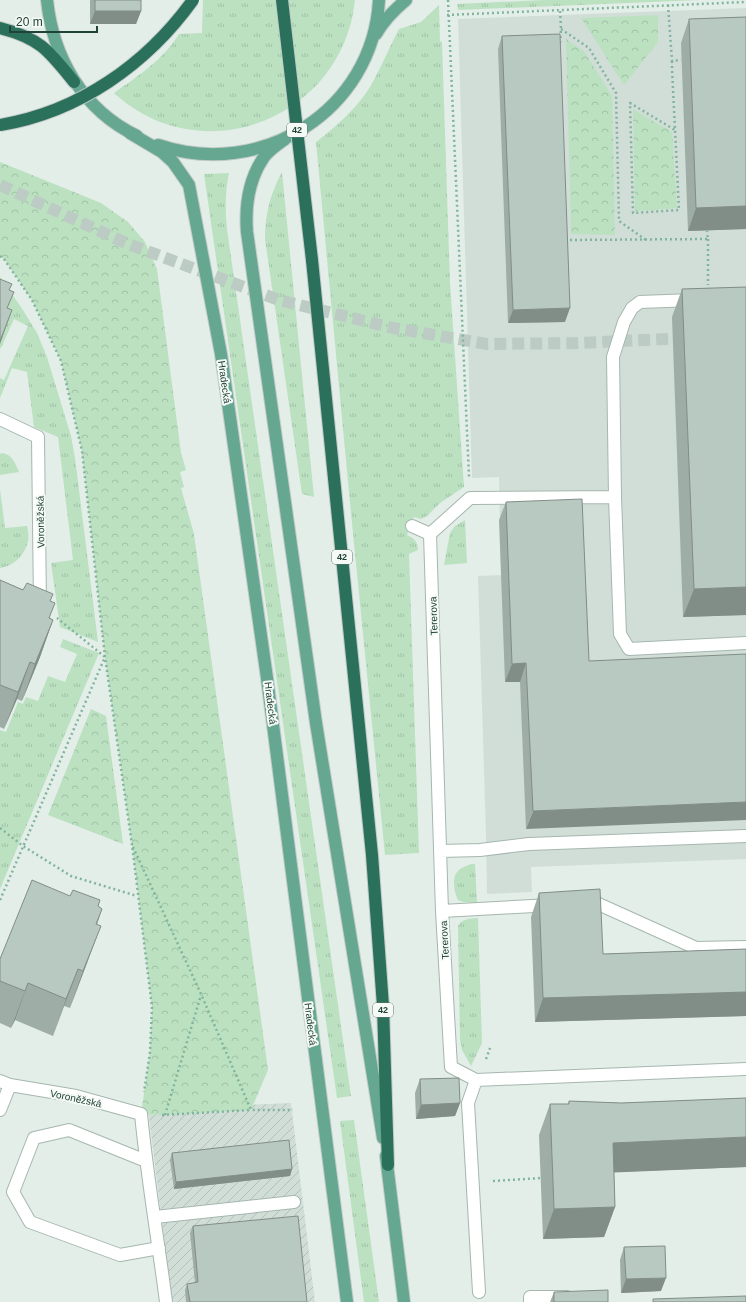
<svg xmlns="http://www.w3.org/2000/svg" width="746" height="1302" font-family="Arial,sans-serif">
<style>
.built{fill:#d1ded7}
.industrial{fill:url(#industrial-furrows)}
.grass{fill:url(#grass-tufts)}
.park{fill:url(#park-crowns)}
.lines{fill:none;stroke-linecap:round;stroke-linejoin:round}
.highway-tunnel{stroke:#bcccc4;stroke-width:12;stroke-dasharray:12 6;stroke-linecap:butt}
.minor-casing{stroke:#a5b7af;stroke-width:14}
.major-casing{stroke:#c1cac7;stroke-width:14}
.highway-casing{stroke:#c1cac7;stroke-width:14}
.path{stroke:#81b49f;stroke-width:2.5;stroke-dasharray:2 3;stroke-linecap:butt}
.minor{stroke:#fff;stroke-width:12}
.major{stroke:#65a790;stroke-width:12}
.highway{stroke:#2a705b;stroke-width:12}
.highway-bridge-casing{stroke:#c1cac7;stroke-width:14;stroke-linecap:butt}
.highway-bridge{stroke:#2a705b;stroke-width:12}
.wall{fill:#9eada6}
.shaded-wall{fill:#818d87}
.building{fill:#b8c9c1;stroke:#818d87}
.labels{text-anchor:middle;stroke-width:4;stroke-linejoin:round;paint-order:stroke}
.shield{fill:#f5faf7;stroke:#617970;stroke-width:1}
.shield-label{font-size:9px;font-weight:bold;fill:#214236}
.street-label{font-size:10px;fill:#214236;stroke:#f5faf7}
</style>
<defs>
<pattern id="industrial-furrows" width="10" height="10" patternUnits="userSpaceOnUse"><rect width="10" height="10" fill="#d1ded7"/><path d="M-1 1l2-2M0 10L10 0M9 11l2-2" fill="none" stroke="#b3c0b9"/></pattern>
<pattern id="grass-tufts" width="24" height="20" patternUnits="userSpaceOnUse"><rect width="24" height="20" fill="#bbe1c1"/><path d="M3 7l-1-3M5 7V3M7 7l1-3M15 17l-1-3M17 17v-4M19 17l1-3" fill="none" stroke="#a0c2a6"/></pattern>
<pattern id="park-crowns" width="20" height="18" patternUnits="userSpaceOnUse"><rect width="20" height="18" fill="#bbe1c1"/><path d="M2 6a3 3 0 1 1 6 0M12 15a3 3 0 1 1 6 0" fill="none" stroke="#a0c2a6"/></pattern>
</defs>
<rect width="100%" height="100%" fill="#e3eee8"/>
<!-- built -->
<path class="built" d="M746,8v851l-215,8 1,25 -45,2 -1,-58 -8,-260 23,-1 -2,-98 -27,1 -14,-459z"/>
<!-- industrial -->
<path class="industrial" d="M291,1103l24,199h-143l-24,-193z"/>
<!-- grass -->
<path class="grass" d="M203,0h152c-12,118 -153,174 -241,93 24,-17 50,-34 65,-59l23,-1z
M544,0h156l-242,10 -1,-6z
M439,5l1,36 2,1 8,241 14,204 -24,16 -13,13 -6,3 -7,-2 -7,18c7,3 11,7 11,15l-9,4 10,299 -34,2 -35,-352 -34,-361c21,-16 40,-33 54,-55 11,-19 19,-39 29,-58l22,-7z
M282,172l32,325 -12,-3 -37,-255c0,-24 5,-45 17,-67z
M229,173c-4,19 -4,36 -2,56l124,867 -14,2 -133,-924z
M0,277l21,30 16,26 10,24 24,79 4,22 23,184 -38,-15 -9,-64 22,-3 -15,-123 -24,-10 -7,-55 -15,-4 -12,30v-20l4,2 24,-54 -14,-7 -13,29h-1z
M2,453c11,2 13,10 17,19l-19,3v-21z
M0,489l5,39 22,-2c1,4 2,11 1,15 -3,14 -14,25 -28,27z
M465,520l2,43 -23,2 6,-32 5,-7z
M63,639l36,14 -99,236v-159l6,2 12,-30 5,2 3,-7 12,4 10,-25 17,6 12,-28 -17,-7z
M471,864h4l2,39 -14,-1 -5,-2c-4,-8 -7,-24 1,-30 3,-3 8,-4 12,-6z
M478,918l4,125 -11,23 -9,-16 -2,-10 -2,-114c4,-8 12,-7 20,-8z
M354,1120l25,182h-15l-24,-181z"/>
<!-- park -->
<path class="park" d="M658,15v27l-34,43 -43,-67z
M566,39l18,12 28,45 3,139 -44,-1z
M633,109l39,23 5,76 -42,3z
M0,162l101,41 27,19 17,20 12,27 24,184 5,17 -6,2 4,15 -3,1 13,46 74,536 -17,40 -86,5 -24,-1 9,-62 2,-45 -20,-162 -27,-188 -23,-206 -21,-90 -29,-61 -28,-41 -4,-3z
M91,709l15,7 17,128 -75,-29z"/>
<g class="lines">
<!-- highway-tunnel -->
<path class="highway-tunnel" d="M0,185l128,59 151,56 114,28 94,16 91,-1 111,-5"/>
<!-- minor casing -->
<g class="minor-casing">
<path id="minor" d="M0,419l38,18 2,168
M615,497l-2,-140 11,-35 8,-14 8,-6 53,-2
M412,526l18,8 12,377 9,156 25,13 270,-11
M430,534l40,-36 145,-1 5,137 9,15 117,-6
M440,851l40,-1 49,-6 217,-8
M585,903l9,-1 102,46 50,-1
M442,911l109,-6
M476,1080l-8,23 11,189
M0,1081l10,4 66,11 65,18c6,63 17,125 25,188
M0,1110l10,-25
M146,1161l-77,-31 -35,8 -21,54 17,30 90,33 39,-7
M155,1217l139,-15
M530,1302v-5h37"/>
</g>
<!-- major casing -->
<g class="major-casing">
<path id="major" d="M47,0c6,58 36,110 90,136
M376,34c8,-14 18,-24 30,-34
M130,133l32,19 11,10 16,23 32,169 46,324 80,624
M285,139c-7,5 -16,11 -21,18 -16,23 -19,49 -17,75l69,491 67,415
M158,145c103,35 215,-34 221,-145
M386,1156l18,146"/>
</g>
<!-- highway casing -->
<g class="highway-casing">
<path id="highway" d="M0,28c40,10 49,23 74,54
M312,260l60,595 11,151 5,159"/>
</g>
<!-- path -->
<path class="path" d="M448,0l21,477
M668,5l4,56 9,-1
M447,15l299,-13
M561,29l28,19 27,45 3,128 27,19
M560,43l1,-14 -1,-19
M672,61v8l7,141 -46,3 -3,-110 45,27
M708,239v46
M565,240l143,-1 -1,-8
M0,256l4,3 28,41 29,61 21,90 23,206 27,188 20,162 -2,45 -6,40
M0,828l23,18 48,30 66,20
M133,847l68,147 50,116h42
M0,900l105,-243 -48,-39
M486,1059l4,-11
M162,1115l89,-5
M165,1115l36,-120
M493,1181l48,-3"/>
<!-- minor -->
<use href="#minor" class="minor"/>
<!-- major -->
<use href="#major" class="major"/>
<!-- highway -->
<use href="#highway" class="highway"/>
<!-- highway-bridge casing -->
<g class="highway-bridge-casing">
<path id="highway-bridge" d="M282,0l30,260
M0,125c79,-13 147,-61 193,-125"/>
</g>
<!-- highway-bridge -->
<use href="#highway-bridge" class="highway-bridge"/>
</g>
<!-- wall -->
<path class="wall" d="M90,0h51v11l-5,13h-46z
M746,17v212l-58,2 -7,-188 8,-24z
M502,36l63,286 -57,1 -10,-274z
M746,287v328l-63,2 -11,-300 10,-28z
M506,502l83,159 -63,168 -6,-147h-15l-6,-162z
M0,580l50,21v17l3,2 -13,37 -18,44 -5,-2 -13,30 -4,-2z
M539,893l64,61 143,-5v67l-211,6 -4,-105z
M70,896l32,13 -5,16 -10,38 -17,45 -6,-2 -11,30 -38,-16 -4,8 -11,-5v-64z
M420,1079l40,24 -5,13 -39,3 -1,-26z
M746,1098v69l-132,5 1,35 -11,30 -61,2 -4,-104 11,-31h18l1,-3 52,2z
M172,1153l120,16 -2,7 -116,13 -4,-29z
M193,1226l114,76h-121l-1,-12 2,-6 8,-1 -5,-50z
M624,1247l37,44 -40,2 -1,-33z
M554,1292l54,10h-58z"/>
<!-- shaded-wall -->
<path class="shaded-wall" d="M95,11h46l-5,13h-46z
M746,206v23l-58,2 8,-23z
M570,308l-5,14 -57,1 5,-13z
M12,310l-12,34v-3z
M746,587v28l-63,2 11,-28z
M53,620l-13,37 -18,44 13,-37z
M30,662l-13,37 -13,30 14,-37z
M526,663l-6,19h-15l7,-18z
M746,802v18l-220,9 7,-18z
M101,926l-14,37 -17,45 13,-37z
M78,969l-14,37 -11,30 13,-37z
M28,983l-13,37 -4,8 14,-37z
M746,992v24l-211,6 8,-24z
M460,1103l-5,13 -39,3 5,-14z
M746,1137v30l-144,6 11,-30z
M292,1169l-2,7 -116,13 2,-7z
M615,1207l-11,30 -61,2 11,-30z
M666,1278l-5,13 -40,2 5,-14z"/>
<!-- building -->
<path class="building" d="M95,0h46v11h-46z
M746,17v189l-50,2 -7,-189z
M560,34l10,274 -57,2 -11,-274z
M0,279l12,5 -3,6 5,2 -7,16 5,2 -12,31z
M746,287v300l-52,2 -12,-300z
M582,499l7,162 157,-7v148l-213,9 -7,-148 -14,1 -6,-162z
M0,580l23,10 4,-7 26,11 -3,7 5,2 -6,15 4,2 -18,44 -5,-2 -12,30 -18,-7z
M32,880l38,16 3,-6 27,10 -2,6 4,3 -6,15 5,2 -18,45 -5,-2 -12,30 -38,-16 -3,8 -25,-10v-22z
M600,889l3,65 143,-5v43l-203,6 -4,-105z
M459,1078l1,25 -39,2 -1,-26z
M746,1098v39l-133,6 2,64 -61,2 -4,-105h19v-3l52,2z
M289,1140l3,29 -116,13 -4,-29z
M298,1216l9,86h-117l-3,-18 11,-2 -5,-56z
M665,1246l1,32 -40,1 -2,-32z
M608,1290v12h-54v-10z
M746,1296v6h-93v-3z"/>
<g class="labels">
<!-- shield labels -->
<g class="shield">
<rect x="287" y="123" width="20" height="14" rx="3"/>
<rect x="332" y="550" width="20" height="14" rx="3"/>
<rect x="373" y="1003" width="20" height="14" rx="3"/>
</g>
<g class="shield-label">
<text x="297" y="133">42</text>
<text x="342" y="560">42</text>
<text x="383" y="1013">42</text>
</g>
<!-- street labels -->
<g class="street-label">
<text transform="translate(225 382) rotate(82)" y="4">Hradecká</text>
<text transform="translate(40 522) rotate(-91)" y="4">Voroněžská</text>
<text transform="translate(433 616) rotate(-92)" y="4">Tererova</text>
<text transform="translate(271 703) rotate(83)" y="4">Hradecká</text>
<text transform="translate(444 940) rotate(-93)" y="4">Tererova</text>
<text transform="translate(311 1024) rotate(83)" y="4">Hradecká</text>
<text transform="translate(76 1098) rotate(12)" y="4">Voroněžská</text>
</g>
</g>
<!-- scale -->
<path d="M10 26v6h87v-6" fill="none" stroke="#214236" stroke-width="2"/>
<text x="16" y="26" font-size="12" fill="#214236" stroke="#f5faf7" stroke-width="3" paint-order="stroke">20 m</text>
</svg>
